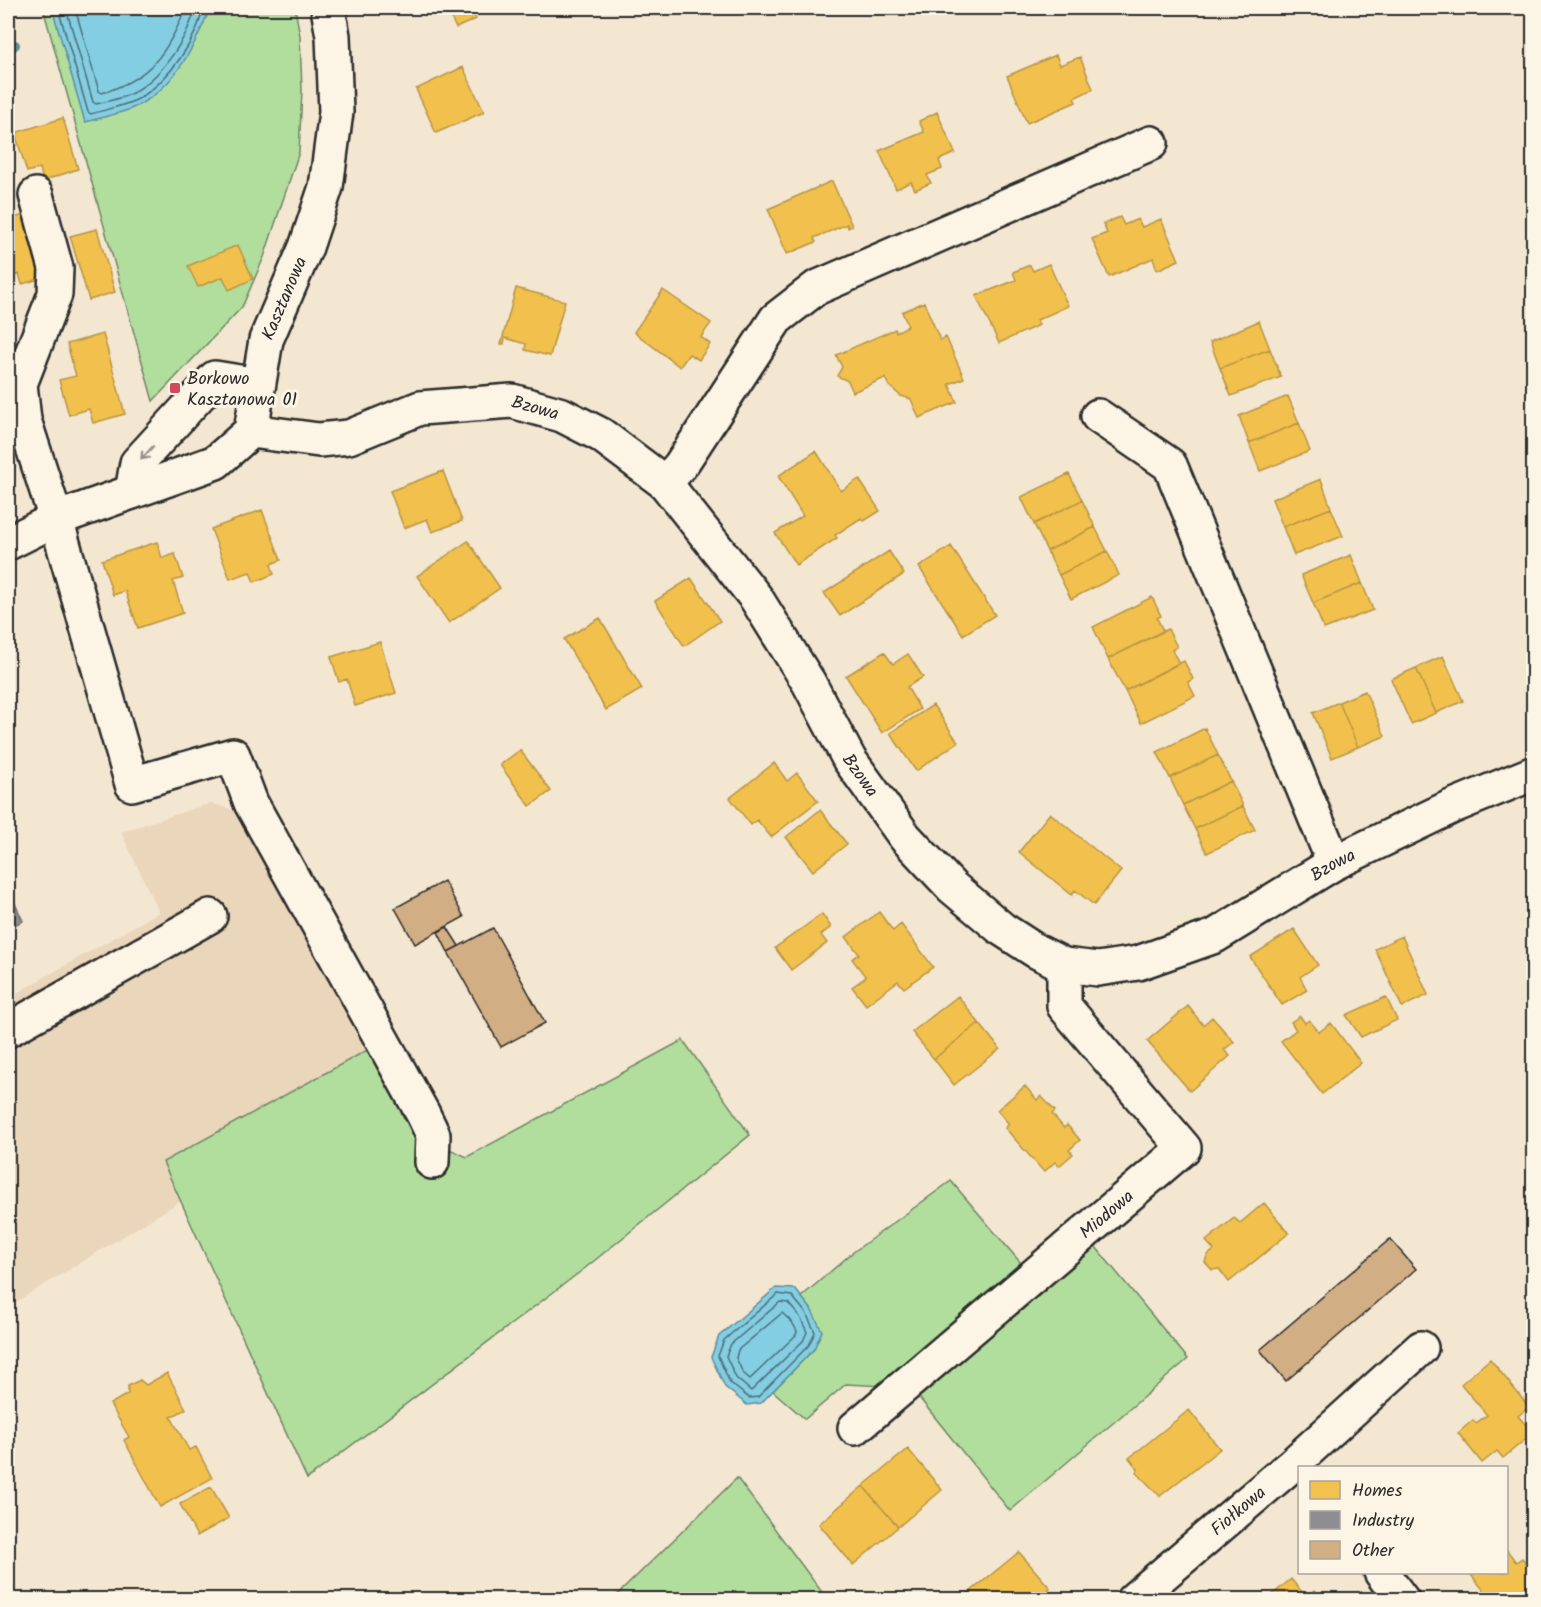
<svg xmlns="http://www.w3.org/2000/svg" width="1541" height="1607" font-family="Kalam,sans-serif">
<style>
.built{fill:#ead6bb}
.green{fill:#b2de9d;stroke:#6e8464;stroke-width:1.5}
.water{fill:#83cee3;stroke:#608d99;stroke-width:1.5}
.homes{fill:#f2c14e;stroke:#b69444;stroke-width:1.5}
.industry{fill:#8d8d92;stroke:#707073;stroke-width:1.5}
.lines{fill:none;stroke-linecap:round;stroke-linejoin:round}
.shore{stroke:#4e6c75;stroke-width:1.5}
.stream{stroke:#608d99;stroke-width:10}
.building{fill:#d2ae84;stroke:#2b2b2b;stroke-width:1.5}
.minor-casing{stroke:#2b2b2b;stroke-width:38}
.minor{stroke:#fcf5e5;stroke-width:33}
.oneway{stroke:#949088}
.poi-dot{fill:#d1495b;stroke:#fcf5e5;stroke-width:2}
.labels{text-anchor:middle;stroke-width:6;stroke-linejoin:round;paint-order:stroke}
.street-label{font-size:18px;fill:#2b2b2b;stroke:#fcf5e5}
.poi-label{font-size:18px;fill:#2b2b2b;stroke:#fcf5e5;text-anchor:start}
</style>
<rect width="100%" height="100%" fill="#f4e7d2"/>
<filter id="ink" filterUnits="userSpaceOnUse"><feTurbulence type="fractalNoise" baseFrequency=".0167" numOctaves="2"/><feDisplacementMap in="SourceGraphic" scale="12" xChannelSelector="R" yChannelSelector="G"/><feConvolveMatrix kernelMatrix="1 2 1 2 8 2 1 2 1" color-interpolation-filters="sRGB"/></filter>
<g filter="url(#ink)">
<!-- built -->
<path class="built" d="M211,803l25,8 135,237 -208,114 18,39 -173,106v-309l151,-86 -38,-80z"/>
<!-- green -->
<path class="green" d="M43,8h252l5,28 2,54 -3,62 -35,105 -22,50 -89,94z
M683,1040l67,95 -166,134 -277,210 -144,-317 208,-114 48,87 48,22z
M951,1181l74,87 -140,118 -39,-2 -41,35 -32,-28 41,-42 -3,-40 -10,-12 51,-44z
M1095,1246l93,113 -178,152 -93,-116z
M737,1478l90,121h-214z"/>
<!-- water -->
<path class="water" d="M52,8h157v3c-14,34 -33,73 -67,92 -16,10 -39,14 -57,19z
M776,1288l19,1 16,20 11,22 -8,18 -53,54 -14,2 -22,-18 -14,-30 8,-21z"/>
<!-- homes -->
<path class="homes" d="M446,8h25l5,11 -20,9z
M1056,55l4,10 20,-8 13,32 -19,9 2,4 -49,21 -20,-47z
M463,67l21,45 -48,21 -20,-44z
M937,112l18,41 -16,7 3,9 -15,6 4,8 -16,7 -4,-8 -15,7 -17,-38 45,-19 -5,-11z
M63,118l15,51 -35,12 -3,-13 -13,4 -12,-39z
M832,181l20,45 -4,2 -1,-4 -33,14 2,4 -29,12 -19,-45z
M27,214l20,63 -25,7 -3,-10 -11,4v-58z
M1120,217l4,8 14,-6 4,8 19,-8 18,41 -22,10 -4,-12 -44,19 -17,-38 15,-6 -4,-9z
M97,229l18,63 -26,8 -19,-64z
M238,245l15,34 -24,11 -6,-13 -25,10 -10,-21z
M1049,264l19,42 -31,14 2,5 -40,18 -23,-47 40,-16 -3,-8 17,-7 3,6z
M516,288l49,13 -15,55 -25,-6 1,-6 -21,-6 -1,6h-3z
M663,290l48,33 -10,14 9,7 -11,16 -10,-6 -9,13 -46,-35z
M924,302l16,38 6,-3 18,41 -15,6 8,18 -38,16 -8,-19 -10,-3 -12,-10 -4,-8 -32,14 -5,-11 -11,-5 5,-9 -6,-12 59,-26 1,3 12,-6 -6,-14z
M1259,321l11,28 -50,19 -10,-26z
M103,334l22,80 -32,9 -4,-14 -20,6 -10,-35 17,-4 -9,-32z
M1270,349l11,28 -50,19 -11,-28z
M1288,396l11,27 -50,20 -10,-27z
M1299,423l11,28 -50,20 -11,-28z
M816,451l25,40 18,-12 21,32 -16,10 -3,-3 -26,17 2,3 -41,27 -21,-32 28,-17 -25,-40z
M443,471l19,50 -30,11 -5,-13 -23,9 -14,-37z
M1069,474l13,26 -48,24 -13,-27z
M1321,479l10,29 -48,19 -11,-28z
M1082,500l13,27 -48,24 -13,-27z
M1331,508l12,28 -49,19 -11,-28z
M262,510l19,50 -10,4 3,10 -20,8 -4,-10 -20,7 -19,-50z
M1095,527l12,24 -48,24 -12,-24z
M468,541l32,47 -51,35 -32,-47z
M157,542l5,16 13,-4 8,24 -10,3 10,32 -45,15 -13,-37 -12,4 -11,-35z
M951,546l44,69 -32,20 -44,-68z
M889,551l15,23 -64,42 -16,-23z
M1107,551l12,24 -48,24 -12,-24z
M1351,555l11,28 -49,20 -12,-28z
M691,578l29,43 -36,25 -29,-45z
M1362,583l11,27 -49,19 -11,-26z
M1152,597l9,19 -4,2 6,13 -55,28 -15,-32z
M600,618l42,71 -36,21 -42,-71z
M1168,629l9,18 -5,3 7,13 -54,28 -17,-32z
M380,642l16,51 -41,13 -8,-27 -8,3 -8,-25z
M884,652l9,12 15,-10 15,23 -16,10 13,22 -38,24 -36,-57z
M1443,656l20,45 -27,12 -20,-45z
M1184,661l9,18 -5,3 7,14 -54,27 -16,-32z
M1416,668l20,45 -25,11 -20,-45z
M1365,691l20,45 -27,11 -19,-45z
M1339,702l19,45 -26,11 -19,-45z
M933,705l25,37 -42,29 -26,-38z
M1205,728l13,27 -48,23 -13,-26z
M520,750l31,41 -21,15 -30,-41z
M1218,755l13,26 -48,24 -13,-27z
M774,763l13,18 10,-8 21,28 -47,36 -14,-17 -6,5 -21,-27z
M1231,781l12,25 -48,23 -12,-24z
M1243,806l12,24 -48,23 -12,-24z
M820,810l27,34 -34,27 -27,-34z
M1050,813l71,58 -27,34 -19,-15 -3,5 -53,-43z
M879,912l14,19 8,-7 32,43 -29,21 -6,-7 -32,24 -14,-18 14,-10 -14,-18 7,-5 -13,-17z
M822,914l9,13 -10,8 6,8 -36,27 -16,-22z
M1294,929l24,36 -18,12 7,13 -25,15 -32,-48z
M1402,936l26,59 -26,12 -27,-58z
M958,996l21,27 -45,36 -22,-27z
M1386,997l11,23 -36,17 -15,-22z
M1188,1006l15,19 9,-8 22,25 -10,8 6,6 -40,35 -43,-50z
M1300,1016l5,7 4,-3 10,12 12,-9 30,40 -39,31 -41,-53 15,-11 -5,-8z
M979,1023l21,26 -46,36 -20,-26z
M1025,1086l12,14 4,-4 14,15 -3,3 12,14 3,-3 13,15 -11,10 4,4 -14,12 -4,-4 -11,10 -39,-44 4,-4 -12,-14z
M1264,1203l25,30 -60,49 -10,-13 -7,1 -7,-8 2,-6 7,-6 -8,-9 28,-23 6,5z
M1490,1359l39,48 -11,9 15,17 -30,25 -6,-7 -15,12 -24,-30 15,-13 3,3 11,-8 -26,-31z
M167,1373l19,36 -15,8 18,33 7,-3 16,31 -52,29 -36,-67 5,-3 -19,-33 18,-10v-8l12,-6 6,5z
M1189,1410l31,39 -60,47 -24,-24 2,-3 -9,-11z
M908,1449l34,41 -44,37 -35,-41z
M863,1486l35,41 -45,38 -34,-41z
M211,1487l18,31 -32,18 -17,-32z
M1506,1549l10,13 6,-4 12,13 -3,8 3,21h-42l-21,-25 3,-3h32z
M1019,1552l31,36 -13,12h-77z
M1291,1579l16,19 8,-8 8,10h-57z"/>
<!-- industry -->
<path class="industry" d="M8,888l15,33 -15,7z"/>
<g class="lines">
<!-- shore -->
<path class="shore" d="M58,8l30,104 3,2c15,-5 35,-8 49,-16 29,-18 57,-58 63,-90
M66,8l27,94 3,2c13,-3 29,-6 40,-13 29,-18 50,-52 60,-83
M75,8l24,83 3,2c49,-15 65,-40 84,-85
M778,1294l14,2 14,17 9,19 -6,13 -51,52 -9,1 -19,-15 -12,-27 6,-16z
M780,1302l8,1 12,14 7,15 -4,9 -52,50 -15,-13 -10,-22 5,-12z
M782,1313l10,9 5,9 -1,4 -46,44 -7,-6 -7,-15 2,-8z"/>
<!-- stream -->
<path class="stream" d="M8,50l7,-5"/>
</g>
<!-- building -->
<path class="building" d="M444,881l20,36 -49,27 -20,-36z
M447,927l12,19 -11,6 -10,-20z
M493,928l52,95 -44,24 -53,-95z
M1390,1239l26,30 -130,112 -26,-31z"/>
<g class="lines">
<!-- minor casing -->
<g class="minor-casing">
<g id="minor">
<path d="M36,195l20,73 -1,26 -35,90 4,36 32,99 76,265 101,-29 18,48 172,311 10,21 -1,27"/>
<path d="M1098,416l72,49 164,398"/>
<path id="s1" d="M251,431l68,9 30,-3 71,-29 92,-7 50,14 39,20 64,48 91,115 53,85 40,76 56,78 47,50 50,42 34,22 28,14 34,4 40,-6 77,-27 119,-73 117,-56 83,-34"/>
<path d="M665,483l15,-17 96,-147 40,-31 335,-145"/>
<path d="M132,492l5,-29 78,-85 43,7"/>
<path id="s2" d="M8,543l48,-24 160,-57 35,-31 15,-91 40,-93 20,-60 10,-75 -3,-76 -5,-28"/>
<path d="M8,1030l202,-114"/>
<path id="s3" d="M855,1428l329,-280 -120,-142v-41"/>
<path d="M1381,1572l21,28"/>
<path id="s4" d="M1133,1600l160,-136 128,-116"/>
</g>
</g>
<!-- minor -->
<use href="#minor" class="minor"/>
</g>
<!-- one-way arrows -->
<defs><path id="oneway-shaft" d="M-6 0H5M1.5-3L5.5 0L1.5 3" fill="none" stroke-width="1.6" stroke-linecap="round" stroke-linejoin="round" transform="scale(1.5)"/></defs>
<use class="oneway" href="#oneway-shaft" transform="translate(147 453) rotate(132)"/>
</g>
<!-- markers -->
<rect class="poi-dot" x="169" y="382" width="12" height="12" rx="3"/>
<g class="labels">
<!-- street labels -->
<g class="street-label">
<text dy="6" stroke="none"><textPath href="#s2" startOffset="408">Kasztanowa</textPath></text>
<text dy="6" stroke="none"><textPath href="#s1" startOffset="292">Bzowa</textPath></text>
<text dy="6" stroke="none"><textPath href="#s1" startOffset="796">Bzowa</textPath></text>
<text dy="6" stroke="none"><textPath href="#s1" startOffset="1372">Bzowa</textPath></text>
<text dy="6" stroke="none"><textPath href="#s3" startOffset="330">Miodowa</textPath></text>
<text dy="6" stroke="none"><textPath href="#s4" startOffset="138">Fiołkowa</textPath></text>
</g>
<!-- poi labels -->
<g class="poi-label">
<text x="187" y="384">Borkowo<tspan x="187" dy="21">Kasztanowa 01</tspan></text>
</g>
</g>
<!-- margin -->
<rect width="1541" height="1607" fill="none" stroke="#fcf5e5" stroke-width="30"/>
<rect x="15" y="15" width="1511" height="1577" fill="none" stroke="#2b2b2b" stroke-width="2" filter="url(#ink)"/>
<!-- legend -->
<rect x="1298" y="1466" width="210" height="108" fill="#fcf5e5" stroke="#a8a49b" stroke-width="1.5"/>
<rect x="1310" y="1481" width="30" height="18" fill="#f2c14e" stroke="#a8a49b" stroke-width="1.5"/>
<text x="1352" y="1496" font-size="18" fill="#2b2b2b">Homes</text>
<rect x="1310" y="1511" width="30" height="18" fill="#8d8d92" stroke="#a8a49b" stroke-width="1.5"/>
<text x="1352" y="1526" font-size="18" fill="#2b2b2b">Industry</text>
<rect x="1310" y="1541" width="30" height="18" fill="#d2ae84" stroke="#a8a49b" stroke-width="1.5"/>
<text x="1352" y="1556" font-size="18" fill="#2b2b2b">Other</text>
</svg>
